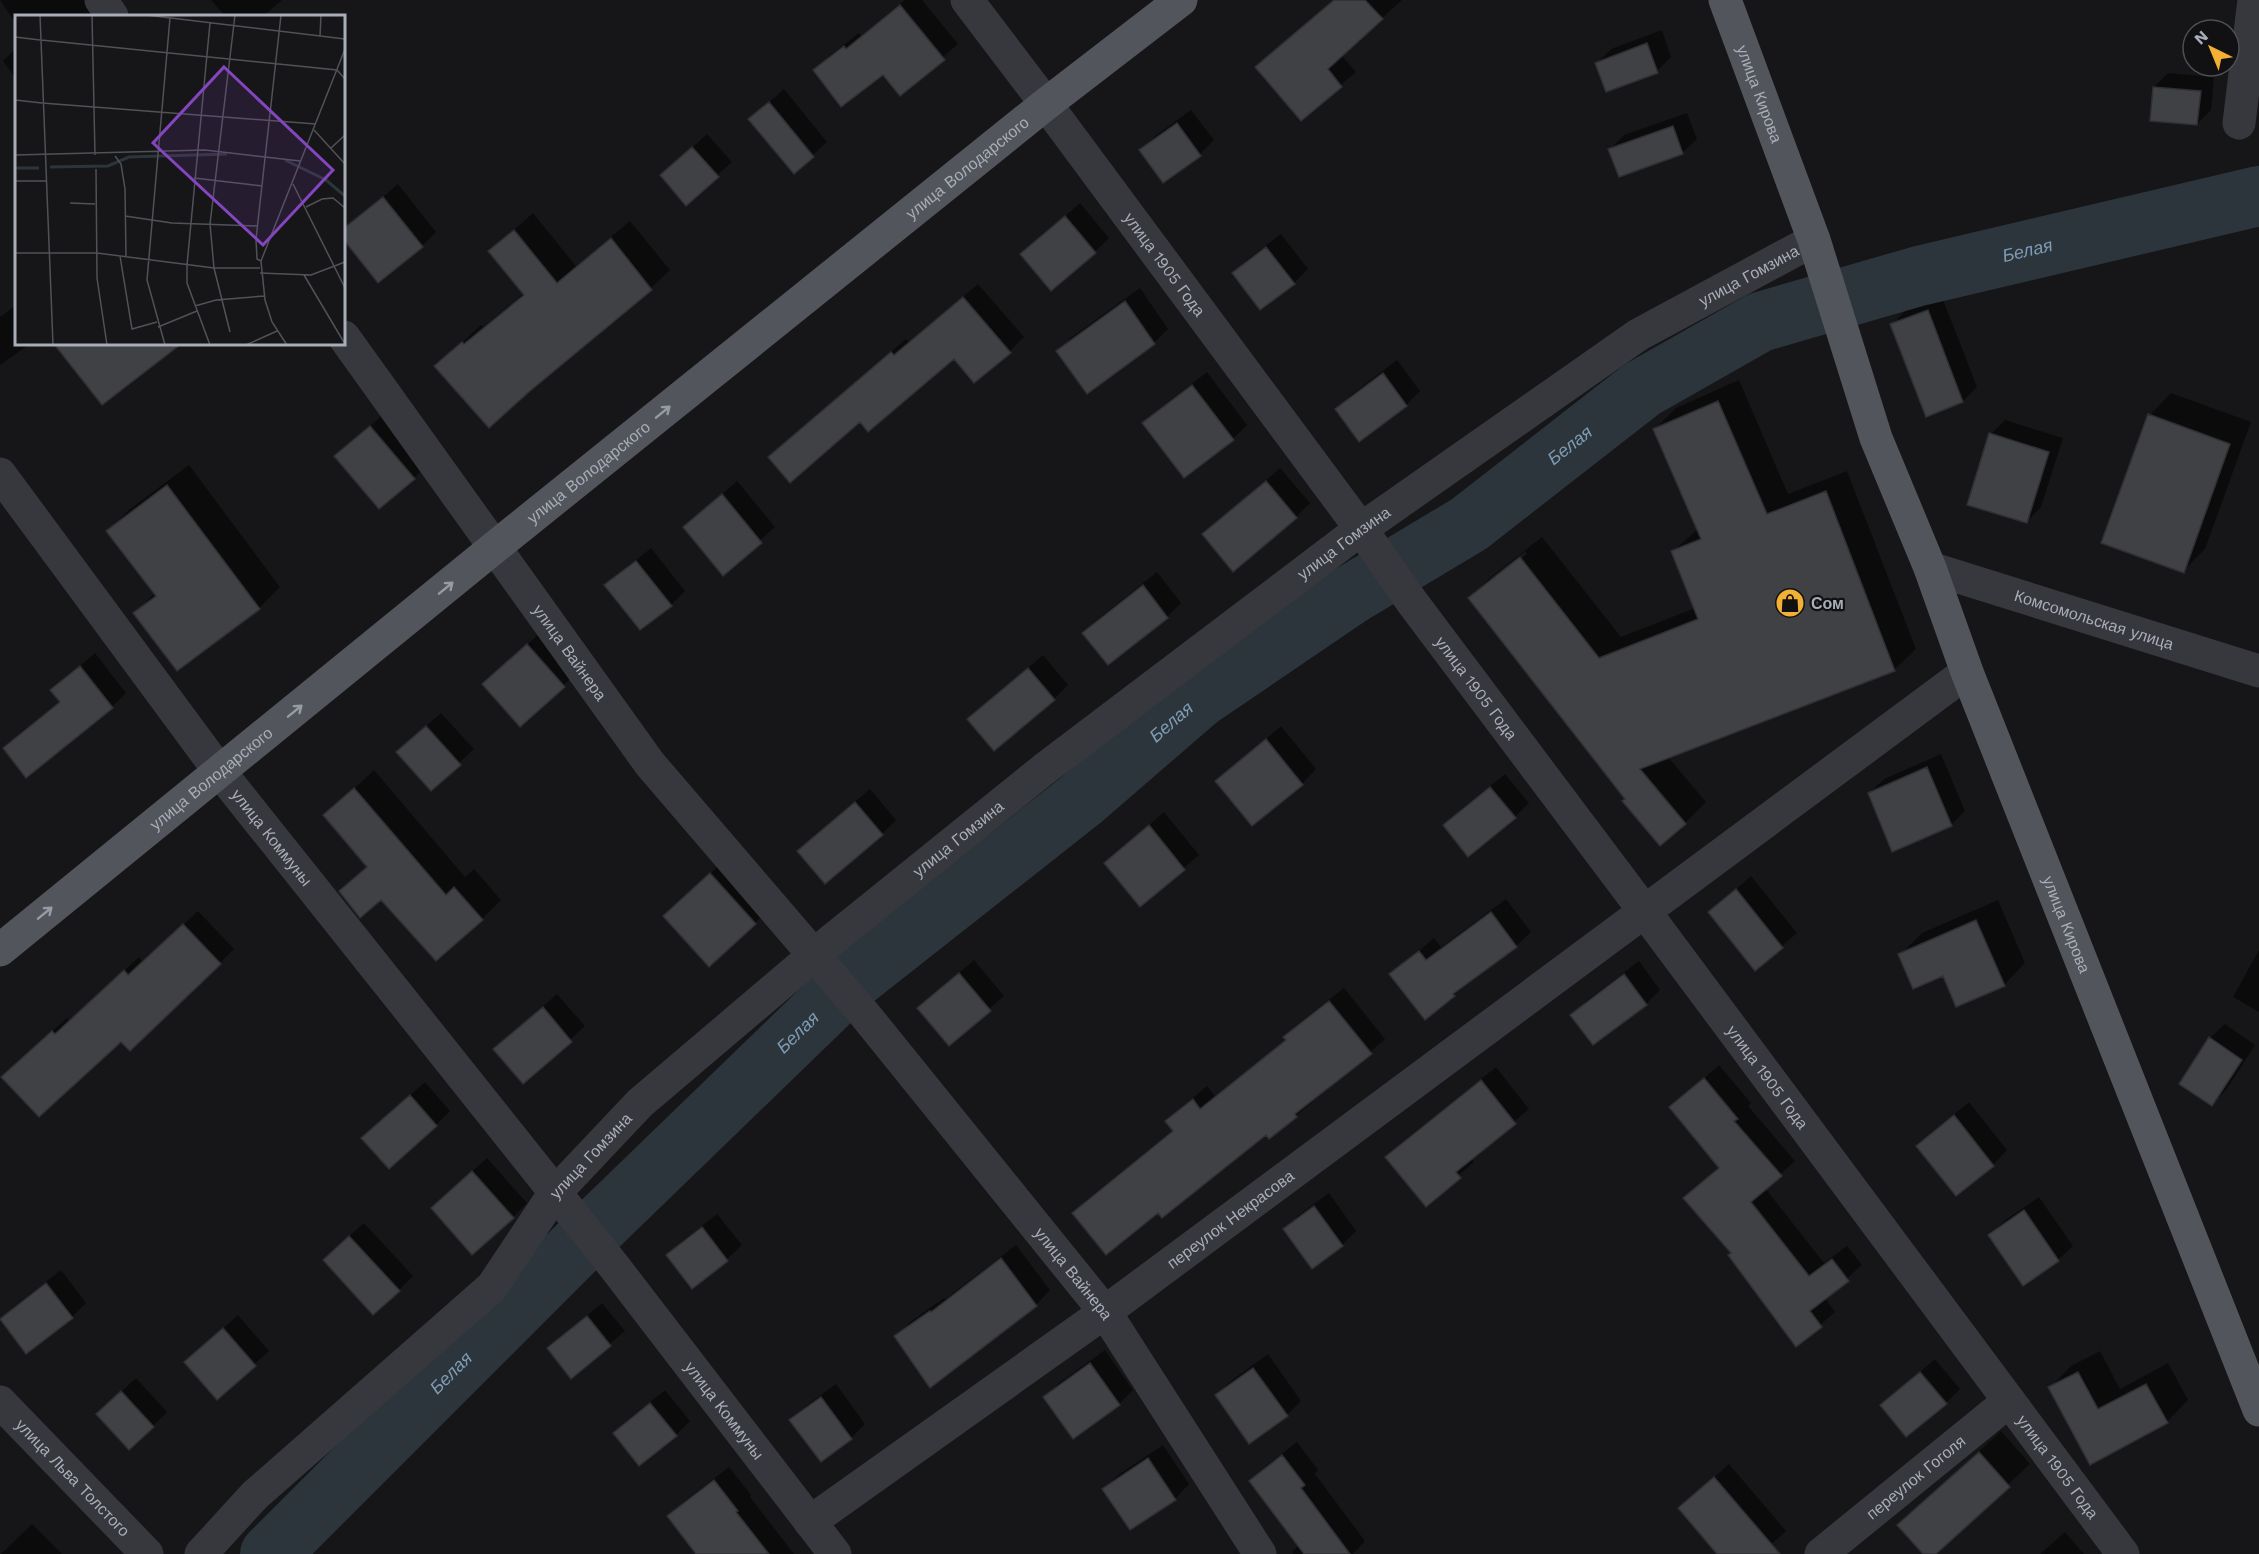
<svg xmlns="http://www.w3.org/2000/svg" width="2259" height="1554" font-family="'Work Sans',sans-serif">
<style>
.shadow{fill:#0007;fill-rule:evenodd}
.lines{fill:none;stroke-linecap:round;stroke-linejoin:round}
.river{stroke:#2c353c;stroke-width:60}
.building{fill:#404145;stroke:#303034;stroke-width:1.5}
.minor{stroke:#37383d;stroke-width:33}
.major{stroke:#53555c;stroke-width:33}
.oneway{stroke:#979ba6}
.labels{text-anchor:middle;stroke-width:4.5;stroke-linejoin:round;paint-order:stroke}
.street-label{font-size:16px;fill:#a8adb8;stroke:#111113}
.poi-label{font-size:16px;font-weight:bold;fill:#a8adb8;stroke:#111113;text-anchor:start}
.water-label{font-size:18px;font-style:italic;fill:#7f9bb3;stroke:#111113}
.inset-river{fill:none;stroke:#2c353c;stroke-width:3}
.inset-road{fill:none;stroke:#505258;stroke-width:1.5}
.view{fill:#8446be;fill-opacity:0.15;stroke:#8446be;stroke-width:3}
.inset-edge{fill:none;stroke:#a8adb8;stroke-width:3}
</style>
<rect width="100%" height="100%" fill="#161618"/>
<!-- shadow -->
<path class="shadow" d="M0,0h91l6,16h-81v8z
M211,0h71l-19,16h-38z
M905,0h17l36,44 -58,50 -17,-21 -68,-2 14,-15 30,-23 2,3z
M1333,0h69l-61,55 15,17 -55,47 -44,-52z
M1662,30l9,27 -14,14 -60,-8 14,-14z
M16,48v31l-13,-18z
M2168,73l46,4 -3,33 -14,14 -43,-37z
M784,89l43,53 -33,30 -44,-53z
M1191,110l23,30 -14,14 -59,-4 14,-14z
M1687,113l10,26 -15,14 -72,-4 14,-14z
M707,134l25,28 -46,41 -24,-28z
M398,184l38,48 -14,14 -44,35 -34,-44v-7z
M1080,203l29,35 -14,14 -73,2z
M533,213l43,53 54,-45 40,49 -19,18 -121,101 -94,-22 45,-42 2,2 41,-34 -34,-42z
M1281,234l27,35 -14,14 -61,-10 15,-14z
M978,284l46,53 -14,14 -36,30 -20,-24 -94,63 -90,37 136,-118 3,3z
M1140,288l28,41 -14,14 -96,8 14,-14z
M1942,297l35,90 -14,14 -71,-76 14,-15z
M16,305v39h14l-30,21v-48z
M109,344h67l-8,7 -76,6z
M1397,360l23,31 -14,14 -70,4 15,-14z
M1207,372l40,53 -14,14 -89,-16 15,-14z
M1739,380l49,114 59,-23 69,178 -22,21 -226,87 38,45 -21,21 -58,-24 -157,-201 21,-21 51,-40 79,100 74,-29 -22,-57 25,-22 -43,-100 21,-21zM1525,551l2,3 -36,28v-4z
M2171,393l80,29 -46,127 -22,22 -33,-156z
M385,413l43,51 -14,14 -78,-22z
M2005,420l58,18 -22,69 -15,15 -35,-88z
M189,465l91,122 -21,21 -124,5 20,-20 -47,-62 22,-22z
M1280,468l30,35 -14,14 -92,18z
M737,481l38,46 -52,47 -38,-47z
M651,548l34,43 -14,14 -65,-20z
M1157,572l24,31 -14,14 -59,46 -24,-30 14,-14z
M542,631l36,41 -58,53 -36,-41z
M95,653l31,40 -14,14 -85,69 -22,-28 14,-14 42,-33 -9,-11z
M1043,655l25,30 -14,14 -85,20z
M441,713l33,36 -43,40 -19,-51z
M1281,726l35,43 -14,15 -85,-3z
M1941,754l24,57 -14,14 -82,-32 15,-14z
M374,770l91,107 9,-8 27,31 -19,19 -141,-28 27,-25 -43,-50z
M1505,774l24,29 -14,14 -70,8 14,-14z
M870,789l26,31 -14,14 -69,3z
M1164,812l35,43 -59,50 -34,-42z
M725,860l45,49 -61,56 -30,-63z
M1751,876l46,57 -42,36 -45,-57z
M1506,899l25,33 -15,14 -48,35 -14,14 -63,-20 43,-37 7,9z
M1998,900l27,63 -21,22 -104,-30 22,-22z
M198,911l36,38 -14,14 -99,77 -104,23 50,-45 3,3 69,-64 4,5z
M2259,950v62l-26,-15z
M974,960l30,36 -55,48 -30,-36z
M1639,961l21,29 -14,14 -53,39 -21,-28 14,-14z
M1344,988l41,51 -89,77 -27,21 -3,-4 -108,78 -84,2 14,-14 86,-70 -7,-8 15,-14 25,-21 8,10 72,-57 -2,-2 14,-14z
M557,994l28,32 -62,56 -28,-33z
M2225,1024l30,21 -29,45 -14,14 -2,-66z
M1719,1065l32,38 -3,3 47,55 -30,27 59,75 23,-17 15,19 -37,33 10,14 -38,33 -65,-92 -47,-55 35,-32 -49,-59z
M1496,1067l33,42 -58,49 3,4 -48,42 -39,-47 14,-14z
M425,1082l25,29 -14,14 -59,-1z
M1969,1102l38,48 -14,15 -37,29 -38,-48 14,-14z
M487,1158l40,45 -14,14 -66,-23z
M1329,1193l27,38 -14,14 -57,-16 14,-14z
M2039,1197l34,49 -15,14 -35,24 -33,-49 14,-14z
M717,1214l25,31 -15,14 -35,28 -24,-32 14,-14z
M364,1223l49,53 -14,14 -60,-45z
M1016,1245l34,45 -14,15 -105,81 -35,-49 14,-15 34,-24 1,1z
M61,1270l25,33 -14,14 -71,3 14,-14z
M602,1303l23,28 -54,46 -22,-29z
M238,1315l31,36 -52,47 -31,-36z
M1105,1350l28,40 -14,14 -74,-7 14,-14z
M2100,1351l20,38 48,-26 20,37 -21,22 -77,41 -40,-75 21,-22z
M1268,1354l33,47 -14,14 -71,-20 15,-14z
M1935,1359l25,30 -14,14 -64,2z
M136,1378l31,34 -14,14 -41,-26z
M836,1384l29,40 -14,14 -60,-18 15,-14z
M665,1390l25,31 -14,14 -61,-2 14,-14z
M2001,1431l29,33 -96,90h-9l-26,-29z
M1297,1442l21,28 -3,4 50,67 -12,13h-60l-1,-2 7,-7 -48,-64 14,-14z
M1163,1445l26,39 -14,15 -71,-10 14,-14z
M1729,1464l57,67 -25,23h-42l-39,-46z
M729,1467l22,28 -1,2 44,57h-85l-40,-38 14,-14z
M32,1524l30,30h-61z
M2065,1532l19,22h-44z"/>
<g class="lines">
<!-- river -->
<path class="river" id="s1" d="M270,1554l332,-332 248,-240 231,-182 118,-102 153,-104 117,-70 173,-135 118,-67 159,-46 340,-80"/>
</g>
<!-- building -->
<path class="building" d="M1334,0h31l18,19 -55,50 14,18 -41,34 -46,-54z
M900,5l45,55 -45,36 -17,-21 -42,32 -28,-37 31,-24 2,3z
M1647,43l11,30 -52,19 -11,-29z
M2153,87l48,4 -4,34 -47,-4z
M769,102l45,55 -20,17 -46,-55z
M1177,123l24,33 -38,27 -24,-33z
M1673,126l10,28 -64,23 -11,-28z
M692,147l27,30 -33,29 -26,-31z
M383,197l40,50 -45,36 -34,-43v-12z
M1065,216l31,37 -45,38 -31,-37z
M514,230l43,53 54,-45 41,52 -122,101 -41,37 -55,-62 28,-24 2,2 60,-49 -36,-44z
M1266,247l29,37 -35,26 -28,-37z
M963,297l48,56 -37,30 -20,-24 -86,73 -8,-10 -70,61 -22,-26 123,-105 3,3z
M1125,301l30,43 -68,50 -31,-43z
M1928,310l35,92 -37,15 -36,-93z
M54,344h127l-79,61z
M1383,373l24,33 -48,36 -24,-33z
M1192,385l42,55 -50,38 -42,-55z
M1718,401l49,113 59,-23 69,180 -255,98 46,55 -26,22 -38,-45 3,-2 -157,-201 52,-41 79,101 99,-39 -27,-68 30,-12 -48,-110z
M2148,414l82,30 -46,129 -83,-30z
M370,426l45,53 -36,30 -45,-53z
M1989,433l60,19 -22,71 -60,-18z
M1266,481l31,37 -64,54 -31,-38z
M167,485l93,124 -83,62 -44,-58 23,-17 -50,-65z
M722,494l40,49 -39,33 -40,-49z
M636,561l36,45 -32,24 -36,-45z
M1143,585l25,33 -60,47 -26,-32z
M527,644l38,43 -45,40 -38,-43z
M80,666l33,42 -87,70 -23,-30 57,-46 -10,-12z
M1028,668l27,32 -61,51 -27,-32z
M426,726l35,39 -30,26 -35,-39z
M1266,739l37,46 -51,41 -37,-45z
M1927,767l25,59 -60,26 -24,-59z
M1490,787l26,31 -48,39 -25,-32z
M354,788l92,107 8,-8 29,33 -47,41 -55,-61 -21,18 -21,-27 28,-24 -44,-52z
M855,802l28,33 -58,49 -28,-33z
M1149,825l36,45 -45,37 -36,-44z
M710,873l46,51 -47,43 -46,-51z
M1736,889l47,59 -28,23 -47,-59z
M1491,912l26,35 -64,47 2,2 -30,24 -36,-46 30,-23 7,9z
M1976,920l29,66 -49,21 -13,-31 -30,13 -15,-35z
M183,924l38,40 -91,87 -9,-9 -82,75 -38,-40 51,-46 3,3 69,-64 4,5z
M959,973l32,38 -42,35 -32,-38z
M1624,974l23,31 -54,40 -23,-30z
M1329,1001l43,53 -77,60 2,3 -28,22 -3,-4 -104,83 -4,-5 -52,42 -34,-42 101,-82 -8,-10 28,-22 7,10 86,-69 -3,-3z
M543,1007l29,35 -49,42 -30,-35z
M2209,1037l33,23 -30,46 -33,-22z
M1704,1078l34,41 -4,2 48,55 -31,26 58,74 23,-17 17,22 -39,30 12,16 -26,20 -68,-92 3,-2 -48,-55 36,-30 -50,-61z
M1481,1080l35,44 -60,48 5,6 -35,29 -41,-50z
M410,1095l27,31 -48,43 -28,-31z
M1954,1115l40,51 -38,30 -40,-50z
M472,1171l42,47 -42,37 -41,-47z
M1314,1206l29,40 -31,23 -29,-40z
M2024,1210l35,51 -36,25 -35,-51z
M702,1227l26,34 -36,28 -26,-34z
M349,1236l51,55 -27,24 -50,-55z
M1001,1258l36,48 -107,82 -36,-52 36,-25 1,1z
M46,1283l27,35 -47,36 -26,-35z
M587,1316l24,30 -40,33 -24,-31z
M223,1328l33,38 -39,34 -33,-38z
M1090,1363l30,42 -47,34 -30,-42z
M1253,1368l35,48 -39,28 -34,-49z
M1920,1372l27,32 -41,33 -26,-32z
M2078,1372l20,37 48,-25 22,39 -78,42 -42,-78z
M121,1391l33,36 -25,23 -33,-36z
M821,1397l31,42 -31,23 -32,-42z
M650,1403l27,33 -38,30 -26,-33z
M1979,1452l31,35 -74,67h-13l-26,-29z
M1282,1455l23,30 -4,3 49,66h-46l-55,-73z
M1148,1458l28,42 -46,30 -28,-41z
M1714,1477l66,77h-63l-39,-46z
M714,1480l24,31 -2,1 33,42h-73l-29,-38z"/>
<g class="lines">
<!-- minor -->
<g class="minor">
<path d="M101,0l11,16"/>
<path id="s2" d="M967,0l79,104 315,425 51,73 233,310 478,642"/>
<path d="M2239,123l15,-123"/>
<path id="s3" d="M344,337l306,427 211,246 244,302 155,242"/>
<path id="s4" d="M0,474l220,298 393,493 222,289"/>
<path id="s5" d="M1930,568l329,103"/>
<path id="s6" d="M0,1402l147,152"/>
<path id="s7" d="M810,1522l295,-210 862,-640"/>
<path id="s8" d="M201,1554l54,-59 237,-208 62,-93 86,-91 192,-163 211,-170 318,-241 277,-194 176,-95"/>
<path id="s9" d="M1821,1554l188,-153"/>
</g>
<!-- major -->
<g class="major">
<path id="s10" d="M1725,0l89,240 62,198 54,130 37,104 292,738"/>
<path id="s11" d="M0,950l495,-403 551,-443 135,-104"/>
</g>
</g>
<!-- one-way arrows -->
<defs><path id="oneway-shaft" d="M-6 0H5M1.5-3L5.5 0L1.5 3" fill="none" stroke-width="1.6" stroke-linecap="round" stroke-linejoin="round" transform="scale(1.5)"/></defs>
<g class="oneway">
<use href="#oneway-shaft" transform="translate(663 412) rotate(-39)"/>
<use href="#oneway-shaft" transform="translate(446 588) rotate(-39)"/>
<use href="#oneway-shaft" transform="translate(295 711) rotate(-39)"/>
<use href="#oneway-shaft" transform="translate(45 913) rotate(-39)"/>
</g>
<!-- icons -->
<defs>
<g id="shop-disc" transform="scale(1.5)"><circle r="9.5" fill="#f2b134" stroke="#111113"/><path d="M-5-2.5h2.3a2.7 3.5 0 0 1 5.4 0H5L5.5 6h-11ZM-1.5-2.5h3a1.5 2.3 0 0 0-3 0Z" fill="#111"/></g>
</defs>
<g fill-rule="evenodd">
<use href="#shop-disc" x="1790" y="603"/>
</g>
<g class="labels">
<!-- street labels -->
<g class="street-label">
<text dy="6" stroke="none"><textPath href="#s10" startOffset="100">улица Кирова</textPath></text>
<text dy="6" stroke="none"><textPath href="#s11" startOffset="1244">улица Володарского</textPath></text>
<text dy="6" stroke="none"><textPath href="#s2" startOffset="330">улица 1905 Года</textPath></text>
<text dy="6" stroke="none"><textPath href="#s8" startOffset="2018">улица Гомзина</textPath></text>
<text dy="6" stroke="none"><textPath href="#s11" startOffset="758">улица Володарского</textPath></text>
<text dy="6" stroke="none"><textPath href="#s8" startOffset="1532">улица Гомзина</textPath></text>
<text dy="6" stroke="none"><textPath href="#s5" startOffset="172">Комсомольская улица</textPath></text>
<text dy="6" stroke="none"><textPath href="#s3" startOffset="388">улица Вайнера</textPath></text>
<text dy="6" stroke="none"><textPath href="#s2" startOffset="856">улица 1905 Года</textPath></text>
<text dy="6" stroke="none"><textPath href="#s11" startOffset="272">улица Володарского</textPath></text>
<text dy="6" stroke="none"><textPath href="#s4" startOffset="454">улица Коммуны</textPath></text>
<text dy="6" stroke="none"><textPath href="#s8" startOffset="1046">улица Гомзина</textPath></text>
<text dy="6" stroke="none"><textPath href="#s10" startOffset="986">улица Кирова</textPath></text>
<text dy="6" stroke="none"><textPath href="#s2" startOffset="1342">улица 1905 Года</textPath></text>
<text dy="6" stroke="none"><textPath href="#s8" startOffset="560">улица Гомзина</textPath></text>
<text dy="6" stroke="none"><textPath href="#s7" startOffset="518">переулок Некрасова</textPath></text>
<text dy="6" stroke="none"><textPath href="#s3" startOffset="1188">улица Вайнера</textPath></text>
<text dy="6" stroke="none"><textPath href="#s4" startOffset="1184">улица Коммуны</textPath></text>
<text dy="6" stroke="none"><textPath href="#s2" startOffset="1828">улица 1905 Года</textPath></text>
<text dy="6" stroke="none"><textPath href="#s6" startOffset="105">улица Льва Толстого</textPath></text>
<text dy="6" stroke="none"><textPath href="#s9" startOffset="122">переулок Гоголя</textPath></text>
</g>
<!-- poi labels -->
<g class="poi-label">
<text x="1811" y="609">Сом</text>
</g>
<!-- water labels -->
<g class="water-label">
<text dy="6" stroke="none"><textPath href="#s1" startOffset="2218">Белая</textPath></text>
<text dy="6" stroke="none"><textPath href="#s1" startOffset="1714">Белая</textPath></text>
<text dy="6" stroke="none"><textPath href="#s1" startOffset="1228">Белая</textPath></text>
<text dy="6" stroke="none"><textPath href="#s1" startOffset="742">Белая</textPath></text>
<text dy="6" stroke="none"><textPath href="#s1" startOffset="256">Белая</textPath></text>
</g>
</g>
<!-- overview -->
<g transform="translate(15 15)">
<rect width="330" height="330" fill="#161618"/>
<path class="inset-river" d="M270,145l41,20 19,16M35,152l58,-1 21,-9 98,-3M0,153h24"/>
<path class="inset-road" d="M25,0l13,330M77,0l3,140M131,0l199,24M195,8l-23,242v18l23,62M305,21l1,-21M0,22l25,3M26,25l296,30 8,9M0,85l27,3M27,88l274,21M299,115l31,34M316,133l14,-13M0,140l190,-5 95,11M100,141l6,8 4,25 1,68M81,154l1,109 10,67M179,163l68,8M0,166h31M278,169l52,104M55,188l25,1M291,192l16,-8 11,-1 12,10M110,201l47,7 86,3M0,238h82l117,15h46M105,241l12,73 25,-7M246,246l-4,-2 -1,-20 25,-224M245,258l51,2 34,-13M289,260l41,69M180,291l21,-6 48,-4M143,312l39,-16M215,317l-16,-64 -4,-44 25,-209M150,330l-18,-65 23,-262M231,330l31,-14M272,330l-15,-23 -7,-22 -4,-39 84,-212"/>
<path class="view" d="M209,52l109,103 -70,75 -110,-102z"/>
<rect width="330" height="330" class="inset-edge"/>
</g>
<!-- north arrow -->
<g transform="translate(2211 48) rotate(317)"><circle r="28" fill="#111113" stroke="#4d4f55" stroke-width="1.5"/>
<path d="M0-4.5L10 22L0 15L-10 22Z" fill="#f2b134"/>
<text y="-9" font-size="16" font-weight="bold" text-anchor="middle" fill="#a8adb8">N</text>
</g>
</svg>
